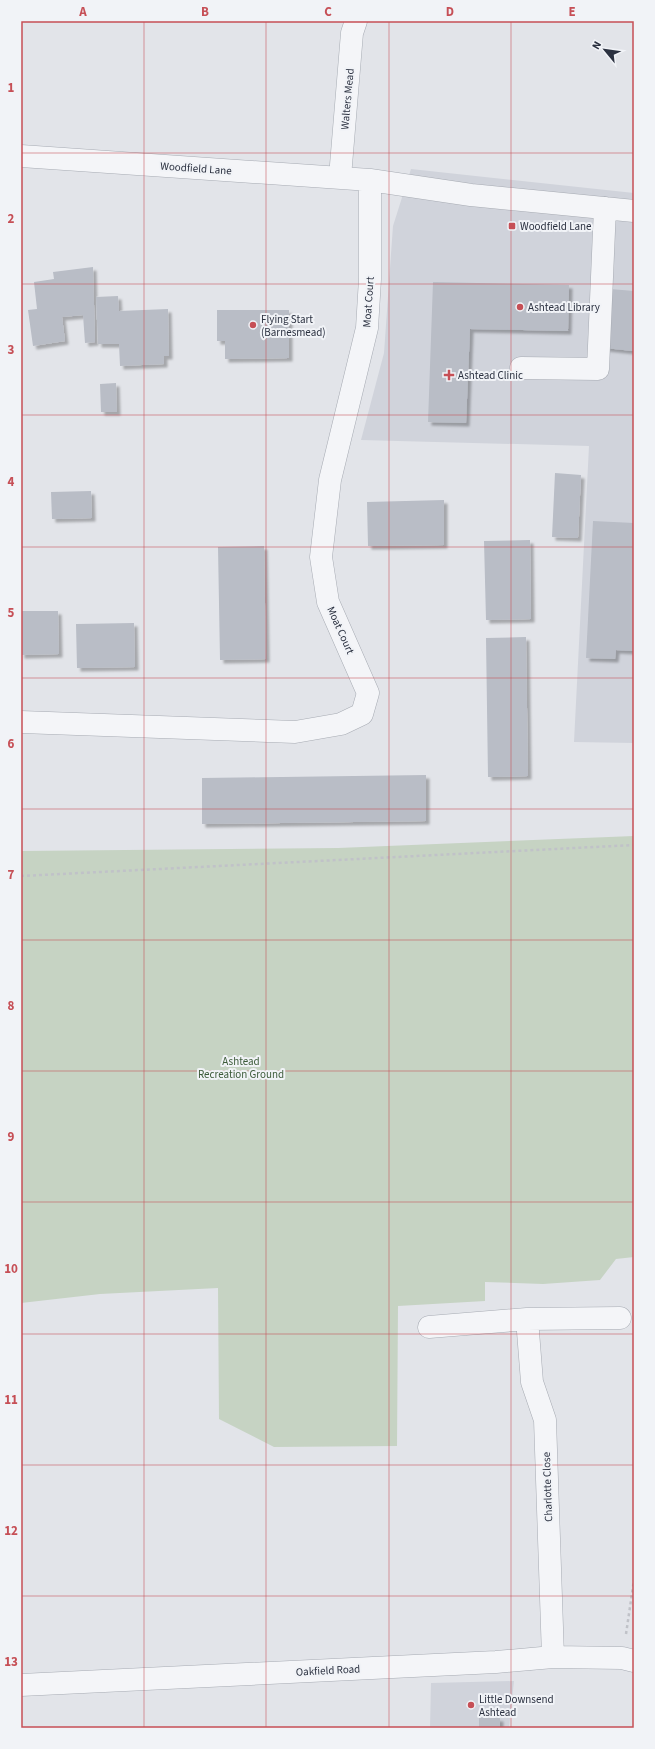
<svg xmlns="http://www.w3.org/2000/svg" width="655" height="1749" font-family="'Source Sans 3',sans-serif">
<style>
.built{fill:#d0d3db}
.green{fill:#c6d3c3}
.building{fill:#b9bdc6;filter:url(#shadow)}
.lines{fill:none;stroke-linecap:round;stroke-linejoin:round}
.minor-casing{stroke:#a7abb3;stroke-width:23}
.path{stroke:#c0c2c8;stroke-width:2.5;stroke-dasharray:3 3;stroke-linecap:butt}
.minor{stroke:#f4f5f8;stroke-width:22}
.grid{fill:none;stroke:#c64f56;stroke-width:1;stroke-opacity:0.55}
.poi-dot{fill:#c64f56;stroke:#f1f3f7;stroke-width:1.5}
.labels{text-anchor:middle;stroke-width:4;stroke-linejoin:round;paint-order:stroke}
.street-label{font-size:11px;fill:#2b3140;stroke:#f1f3f7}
.poi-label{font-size:11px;fill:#2b3140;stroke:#f1f3f7;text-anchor:start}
.park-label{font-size:11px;fill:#3c5b39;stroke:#f1f3f7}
.neatline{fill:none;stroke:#c64f56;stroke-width:1.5}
.grid-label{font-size:13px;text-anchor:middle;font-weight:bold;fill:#c64f56}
</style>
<defs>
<filter id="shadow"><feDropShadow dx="3.5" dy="3.5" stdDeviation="1" flood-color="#0004"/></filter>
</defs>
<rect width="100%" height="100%" fill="#e2e4e9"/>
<!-- built -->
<path class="built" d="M411,169l223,24v550l-60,-1 15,-296 -228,-6 23,-87 9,-127z
M514,1681l-5,47h-79l1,-45z"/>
<!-- green -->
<path class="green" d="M634,836v421l-18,2 -16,21 -57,4 -58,-2v19l-87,5 -1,140 -123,1 -55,-28 -1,-131 -118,6 -79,9v-452l317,-3z"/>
<!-- building -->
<path class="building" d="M93,267l2,75 -10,1 -2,-28 -21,2 3,24 -32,5 -5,-36 9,-1 -3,-27 20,-3 -1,-7z
M433,282l136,3 -1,46 -98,-2 -4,94 -38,-1z
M610,289l24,2 -1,60 -28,-3z
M118,296l1,15 49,-2 1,47h-5v8l-44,2 -1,-22h-21l-2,-47z
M217,310h72v48l-64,1v-18h-8z
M116,383l1,29h-16l-1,-28z
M555,473l26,2 -3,63 -26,-1z
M91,491l1,27 -40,1 -1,-27z
M444,500v45l-76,1 -1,-44z
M593,521l41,2v128l-18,-1 -1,9 -29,-1z
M530,540l1,79 -45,1 -2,-79z
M264,546l2,113 -46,1 -2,-113z
M21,611h37l1,43 -38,1z
M134,623l1,44 -58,1 -1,-44z
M526,637l2,139 -40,1 -2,-139z
M426,775v46l-224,3v-46z
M479,1717l21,1v10h-21z"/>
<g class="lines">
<!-- minor casing -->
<g class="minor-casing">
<path id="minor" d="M21,156l349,24 101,15 163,16
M340,177l12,-144 4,-12
M521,368l77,1 7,-161
M21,722l274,10 46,-8 21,-10 6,-21 -40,-91 -7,-45 9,-77 37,-152 3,-49v-99
M527,1319l5,63 13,38 8,237
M429,1327l98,-8 93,-1
M21,1685l475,-23 57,-5 69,1 12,3"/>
</g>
<!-- path -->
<path class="path" d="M21,876l613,-31
M626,1634l8,-54"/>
<!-- minor -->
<use href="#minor" class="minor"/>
</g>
<!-- grid -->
<path class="grid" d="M144,21v1707M266,21v1707M389,21v1707M511,21v1707M21,153h613M21,284h613M21,415h613M21,547h613M21,678h613M21,809h613M21,940h613M21,1071h613M21,1202h613M21,1334h613M21,1465h613M21,1596h613"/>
<!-- markers -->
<g class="poi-dot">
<rect x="508" y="222" width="8" height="8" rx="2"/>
<circle cx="520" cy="307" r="4"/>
<circle cx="253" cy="325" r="4"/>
<path d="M447 369h4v4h4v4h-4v4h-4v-4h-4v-4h4z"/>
<circle cx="471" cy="1705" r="4"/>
</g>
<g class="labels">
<!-- street labels -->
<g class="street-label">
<text transform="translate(347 99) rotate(-85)" y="4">Walters Mead</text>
<text transform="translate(196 168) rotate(4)" y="4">Woodfield Lane</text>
<text transform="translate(368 302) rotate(-86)" y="4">Moat Court</text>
<text transform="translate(341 630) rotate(66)" y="4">Moat Court</text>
<text transform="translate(547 1487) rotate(-92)" y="4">Charlotte Close</text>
<text transform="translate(328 1670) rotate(-3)" y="4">Oakfield Road</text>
</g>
<!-- poi labels -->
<g class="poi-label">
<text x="520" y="230">Woodfield Lane</text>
<text x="528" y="311">Ashtead Library</text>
<text x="261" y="323">Flying Start<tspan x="261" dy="13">(Barnesmead)</tspan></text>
<text x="458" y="379">Ashtead Clinic</text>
<text x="479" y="1703">Little Downsend<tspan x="479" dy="13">Ashtead</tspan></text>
</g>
<!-- park labels -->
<g class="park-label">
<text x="241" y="1065">Ashtead<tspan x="241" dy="13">Recreation Ground</tspan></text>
</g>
</g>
<!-- border -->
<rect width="655" height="1749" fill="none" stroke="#f1f3f7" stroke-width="44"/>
<!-- north arrow -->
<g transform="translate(605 50) rotate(299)" stroke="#f1f3f7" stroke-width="3" paint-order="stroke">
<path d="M0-3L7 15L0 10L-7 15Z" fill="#2b3140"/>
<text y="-6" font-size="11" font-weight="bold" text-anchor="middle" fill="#2b3140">N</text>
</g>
<rect x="22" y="22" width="611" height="1705" class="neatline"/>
<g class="grid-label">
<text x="83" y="16">A</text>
<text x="205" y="16">B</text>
<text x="328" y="16">C</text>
<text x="450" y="16">D</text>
<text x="572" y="16">E</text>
<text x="11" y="92">1</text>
<text x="11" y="223">2</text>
<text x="11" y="354">3</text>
<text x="11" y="486">4</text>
<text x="11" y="617">5</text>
<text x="11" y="748">6</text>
<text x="11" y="879">7</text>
<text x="11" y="1010">8</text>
<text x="11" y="1141">9</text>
<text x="11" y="1273">10</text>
<text x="11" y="1404">11</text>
<text x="11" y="1535">12</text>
<text x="11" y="1666">13</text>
</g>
</svg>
